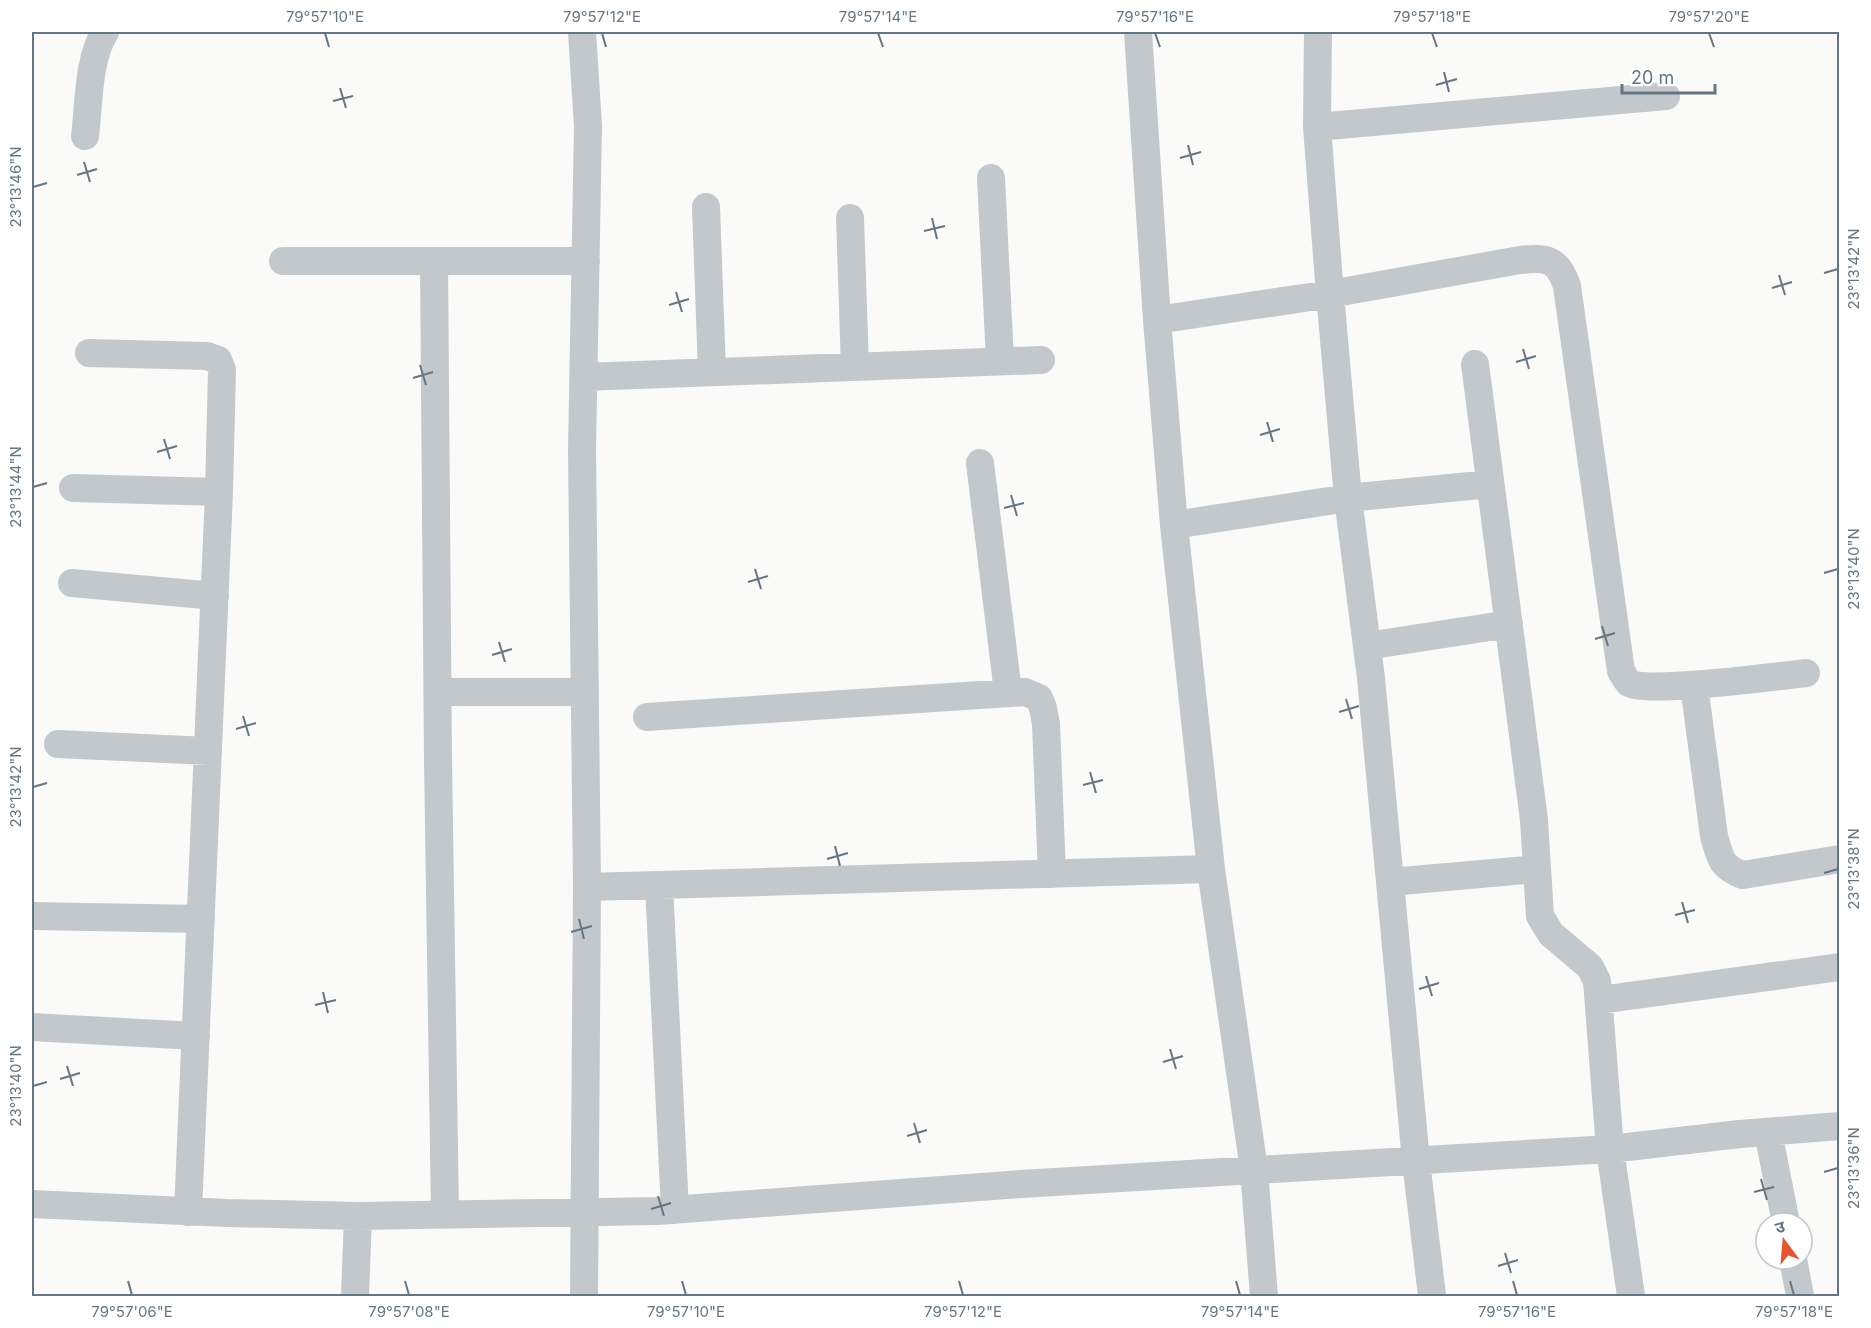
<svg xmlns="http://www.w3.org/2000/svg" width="1871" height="1328" font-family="Inter,'Noto Sans Devanagari',sans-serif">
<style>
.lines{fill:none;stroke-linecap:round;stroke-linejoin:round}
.street{stroke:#c3c8cc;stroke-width:28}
.ticks{fill:none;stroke:#657683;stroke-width:2}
.neatline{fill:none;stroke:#657683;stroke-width:2}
.ticks-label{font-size:15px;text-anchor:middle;fill:#657683}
</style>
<rect width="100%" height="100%" fill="#fafaf8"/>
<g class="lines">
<!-- street -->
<path class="street" d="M582,32l6,94 -6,324 5,437 -3,409
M1138,32l19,288 17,205 37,344 43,301 10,126
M1318,32l-1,95 13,167 18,204 23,180 45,483 16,135
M1317,127l349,-31
M85,136c4,-33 3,-77 20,-104
M991,178l9,183
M706,207l6,165
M850,218l5,149
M283,261h303
M434,261l4,499 7,454
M1157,320l173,-26 190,-34c27,-3 38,-1 47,26l54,385c2,3 5,9 8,12 14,11 152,-7 177,-10
M89,353l118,3 11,4 4,10 -3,122 -31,720
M1475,364l59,456 6,96 11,18 39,33 7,14 13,168 21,147
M584,377l457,-17
M980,463l28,229
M73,488l146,4
M1174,525l174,-27 142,-14
M72,583l143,13
M1367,646l142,-22
M1694,685l20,151c6,22 7,31 29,39l97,-16
M438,692h147
M647,717l378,-25 14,6 4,10 3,16 6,150
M58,744l150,7
M1390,882l147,-13
M659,885l16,325
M587,887l624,-18
M32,916l169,3
M1600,1000l240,-33
M32,1027l164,9
M1768,1132l18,91
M32,1204l195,9 131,3 299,-5 364,-27 589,-35 130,-15 100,-8
M1793,1259l7,37
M355,1296l3,-80"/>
</g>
<!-- ticks -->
<path class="ticks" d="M325,33l4,14M602,33l4,14M878,33l5,14M1155,33l5,14M1432,33l5,14M1709,33l5,14M1444,72l5,20M1436,85l21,-6M340,88l6,20M333,101l20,-5M1188,145l5,20M1180,158l21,-6M84,162l6,20M77,175l20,-6M33,187l14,-4M932,218l5,21M924,231l21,-5M1824,273l14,-4M1779,275l6,20M1772,288l20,-6M676,292l6,20M669,305l20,-6M1523,349l6,20M1516,362l20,-6M420,365l6,20M413,378l20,-6M1267,422l6,20M1260,435l20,-6M164,439l6,20M157,452l20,-6M33,487l14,-4M1011,495l6,21M1004,508l20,-5M755,569l6,20M1824,573l14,-4M748,582l20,-6M1602,626l6,20M1595,639l20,-6M499,642l6,20M492,655l20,-6M1346,699l6,20M1339,712l20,-6M243,716l6,20M236,729l20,-6M1090,772l6,21M1083,785l20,-5M33,787l14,-4M835,846l5,20M827,859l21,-6M1824,873l14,-4M1682,902l6,21M1675,915l20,-5M579,919l5,20M571,932l21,-6M1426,976l6,20M1419,989l20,-6M323,992l5,21M315,1005l21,-5M1170,1049l6,20M1163,1062l20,-6M67,1066l6,20M60,1079l20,-6M33,1086l14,-4M914,1123l6,20M907,1136l20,-6M1824,1172l14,-4M1761,1179l6,21M1754,1192l20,-5M658,1196l6,20M651,1209l20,-6M1505,1253l6,20M1498,1266l20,-6M128,1281l4,14M405,1281l4,14M682,1281l4,14M959,1281l4,14M1236,1281l4,14M1513,1281l4,14M1790,1281l4,14"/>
<!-- border -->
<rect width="1871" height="1328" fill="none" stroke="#ffffff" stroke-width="66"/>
<!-- north arrow -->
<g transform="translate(1784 1241) rotate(344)"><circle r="28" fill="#ffffff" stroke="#c1c8cd" stroke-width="1.5"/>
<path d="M0-4.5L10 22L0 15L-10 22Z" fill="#e4572e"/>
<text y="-9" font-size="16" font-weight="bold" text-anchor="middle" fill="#657683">उ</text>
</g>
<!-- scale -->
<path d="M1622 84v9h93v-9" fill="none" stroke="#657683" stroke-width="3"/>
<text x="1631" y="84" font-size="18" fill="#657683" stroke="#ffffff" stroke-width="4.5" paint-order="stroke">20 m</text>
<rect x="33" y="33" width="1805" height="1262" class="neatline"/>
<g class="ticks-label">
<text x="325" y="22">79°57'10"E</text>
<text x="602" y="22">79°57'12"E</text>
<text x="878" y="22">79°57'14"E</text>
<text x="1155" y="22">79°57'16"E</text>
<text x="1432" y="22">79°57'18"E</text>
<text x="1709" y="22">79°57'20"E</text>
<text transform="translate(16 187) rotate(-90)" y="5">23°13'46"N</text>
<text transform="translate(1854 269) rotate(-90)" y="5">23°13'42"N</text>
<text transform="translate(16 487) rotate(-90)" y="5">23°13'44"N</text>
<text transform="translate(1854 569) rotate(-90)" y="5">23°13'40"N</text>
<text transform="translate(16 787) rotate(-90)" y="5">23°13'42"N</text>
<text transform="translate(1854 869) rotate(-90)" y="5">23°13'38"N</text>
<text transform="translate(16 1086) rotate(-90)" y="5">23°13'40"N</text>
<text transform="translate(1854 1168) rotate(-90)" y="5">23°13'36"N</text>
<text x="132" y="1317">79°57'06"E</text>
<text x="409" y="1317">79°57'08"E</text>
<text x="686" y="1317">79°57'10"E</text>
<text x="963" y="1317">79°57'12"E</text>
<text x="1240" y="1317">79°57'14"E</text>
<text x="1517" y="1317">79°57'16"E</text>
<text x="1794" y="1317">79°57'18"E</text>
</g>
</svg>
